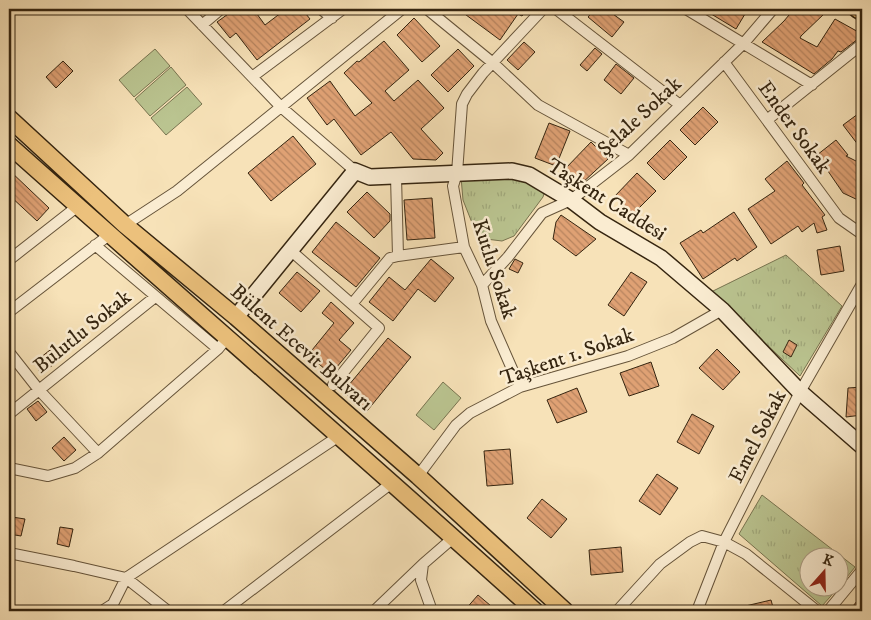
<svg xmlns="http://www.w3.org/2000/svg" width="871" height="620" font-family="'IM FELL DW Pica',serif">
<style>
.grass{fill:#bac490;stroke:#787450}
.park{fill:url(#park-tufts);stroke:#787450}
.building{fill:url(#building-back-hatch);stroke:#352510}
.lines{fill:none;stroke-linecap:round;stroke-linejoin:round}
.street-casing{stroke:#66543a;stroke-width:12}
.secondary-casing{stroke:#352510;stroke-width:18}
.primary-casing{stroke:#352510;stroke-width:19}
.street{stroke:#faecd1;stroke-width:10}
.secondary{stroke:#faecd1;stroke-width:15}
.primary{stroke:#ecc17c;stroke-width:16}
.labels{text-anchor:middle;stroke-width:5;stroke-linejoin:round;paint-order:stroke}
.street-label{font-size:21px;fill:#352510;stroke:#faecd1}
</style>
<defs>
<pattern id="park-tufts" width="24" height="20" patternUnits="userSpaceOnUse" patternTransform="scale(1.25)"><rect width="24" height="20" fill="#bac490"/><path d="M3 7l-1-3M5 7V3M7 7l1-3M15 17l-1-3M17 17v-4M19 17l1-3" fill="none" stroke="#a0a87b"/></pattern>
<pattern id="building-back-hatch" width="6" height="6" patternUnits="userSpaceOnUse" patternTransform="scale(1.25)"><rect width="6" height="6" fill="#dfa174"/><path d="M-1 5l2 2M0 0l6 6M5-1l2 2" fill="none" stroke="#b6835e"/></pattern>
</defs>
<rect width="100%" height="100%" fill="#f7e2b8"/>
<filter id="stains"><feTurbulence type="fractalNoise" baseFrequency=".004" numOctaves="4"/><feColorMatrix values="0 0 0 0 .2 0 0 0 0 .09 0 0 0 0 .02 0 0 0 .5 -.17"/></filter>
<radialGradient id="worn" r=".72"><stop offset=".6" stop-color="#630" stop-opacity="0"/><stop offset="1" stop-color="#630" stop-opacity=".3"/></radialGradient>
<!-- grass -->
<path class="grass" d="M155,49l15,17 -36,31 -15,-17z
M171,67l15,18 -36,31 -15,-17z
M187,87l15,17 -36,31 -15,-17z
M443,382l18,16 -27,32 -18,-15z"/>
<!-- park -->
<path class="park" d="M512,174l33,16 -2,7 -29,39 -12,5 -24,-3 -15,-38 -2,-23z
M786,255l56,51 -42,70 -89,-84z
M762,495l93,72 -16,20 -1,-29h-30v30h30l-16,18 -83,-72z"/>
<!-- building -->
<path class="building" d="M235,9h28l-6,5 8,11 21,-16h16l8,10 -53,41 -21,-27 -6,5 -13,-16z
M458,9h70l-6,7 -4,-2 -18,26z
M595,9h11l18,13 -12,15 -24,-20z
M703,9h45l-12,20z
M794,9h24l7,4 -24,23 -1,2 17,9 18,-28 27,15v3l-4,2 -17,13 -3,-1 -6,8 -18,15 -52,-32 22,-21z
M414,18l26,28 -18,16 -25,-27z
M384,41l25,29 -24,21 9,10 24,-21 26,28 -23,21 22,24 -7,7 -23,-1 -22,-27 -30,23 -27,-36 -7,6 -20,-27 23,-17 25,35 17,-13 -28,-30 13,-12 2,1z
M524,42l11,10 -17,18 -11,-10z
M595,48l7,6 -15,17 -7,-6z
M458,49l16,17 -26,26 -17,-17z
M63,61l10,10 -17,17 -10,-11z
M616,64l18,14 -13,16 -17,-14z
M703,107l15,15 -23,23 -15,-15z
M862,111v39l-19,-25z
M549,123l21,8 -14,35 -21,-8z
M293,136l23,28 -45,37 -23,-28z
M670,140l17,17 -23,23 -17,-17z
M836,140l12,15 -2,1 16,8v27l-4,9 -15,-7 -26,-38z
M591,142l17,17 -28,26 -16,-15z
M787,161l17,22 -2,2 23,30 -3,2 5,13 -10,3 -3,-10 -12,9 -4,-6 -27,18 -23,-35 27,-18 -10,-12z
M9,170l40,38 -12,13 -28,-26z
M637,173l19,18 -24,24 -18,-18z
M367,192l23,22v7l-16,17 -27,-26z
M432,198l3,40 -28,2 -3,-40z
M734,212l23,35 -20,14 -2,-3 -32,21 -23,-36 21,-13 2,3z
M561,215l35,24 -20,17 -23,-17 3,-17z
M336,222l44,36 -24,29 -44,-35z
M840,246l4,25 -23,4 -4,-25z
M431,259l23,19 -19,24 -17,-13 -25,32 -24,-19 20,-25 16,13z
M515,259l8,4 -5,10 -9,-4z
M297,272l23,19 -19,21 -22,-19z
M631,272l16,10 -23,34 -16,-11z
M331,302l23,21 -15,17 12,10 -20,24 -23,-19 26,-32 -12,-10z
M388,338l23,19 -44,54 -24,-19z
M789,340l8,5 -6,12 -8,-5z
M717,349l23,23 -17,18 -24,-22z
M50,350l8,11 -17,13 -6,-12z
M651,362l8,24 -30,10 -9,-23z
M862,387v28l-16,2 2,-29z
M577,388l10,24 -30,11 -10,-23z
M38,401l9,11 -11,9 -9,-12z
M692,414l22,12 -15,28 -22,-12z
M64,437l12,13 -12,11 -12,-13z
M510,449l3,35 -26,2 -3,-35z
M657,474l21,14 -18,27 -21,-14z
M542,499l25,20 -16,19 -24,-20z
M12,517l13,2 -4,17 -12,-2z
M60,527l13,2 -4,18 -12,-3z
M621,547l2,25 -32,3 -2,-25z
M478,595l19,16h-33z
M862,595v16h-3l-6,-5z
M771,600l3,11h-36l-1,-3z"/>
<g class="lines">
<!-- street casing -->
<g class="street-casing">
<path id="street" d="M187,9l94,98 74,64
M321,9l11,9
M427,9l66,54 45,42 91,50
M556,9l124,96
M686,9l126,76
M202,25l19,-16
M724,62l115,156 20,14
M252,77l91,-68
M767,120l95,-76
M396,176l2,80
M125,225l52,-34 225,-182
M95,245l123,104
M289,249l90,79 -46,57
M9,260l69,-54
M482,285l26,-28 34,-44 29,-13 58,-45 115,-112 29,-34
M352,304l38,-46 8,-2 66,-9
M9,312l100,-77
M9,352l30,38 59,63
M520,387l-29,-66 -9,-36 -18,-38 -11,-61 4,-13 5,-69 5,-10 16,-21 60,-64
M9,414l146,-117
M9,468l39,8 27,-8 23,-15 120,-104 9,-11
M418,476l38,-51 14,-12 50,-26 108,-31 45,-18 49,-28
M9,553l65,13 52,12 42,33
M102,611l11,-7 13,-26 213,-142
M224,611l169,-129
M374,611l49,-47
M432,611l-11,-31 2,-16 30,-26
M617,611l43,-47 30,-22 12,-6 22,6 22,12 71,57
M697,611l27,-69 76,-150 62,-108
M828,611l34,-41"/>
</g>
<!-- secondary casing -->
<g class="secondary-casing">
<path id="secondary" d="M236,317l119,-146 15,6 142,-6 17,4 15,9 27,16 29,22 61,36 61,52 78,82 62,54"/>
</g>
<!-- primary casing -->
<g class="primary-casing">
<path id="primary" d="M857,9l5,3
M9,118l116,107 111,92 182,159 147,135
M9,145c175,156 352,309 526,466"/>
</g>
<!-- street -->
<use href="#street" class="street"/>
<!-- secondary -->
<use href="#secondary" class="secondary"/>
<!-- primary -->
<use href="#primary" class="primary"/>
</g>
<g class="labels">
<!-- street labels -->
<g class="street-label">
<text transform="translate(639 116) rotate(-43)" y="7">Şelale Sokak</text>
<text transform="translate(795 127) rotate(54)" y="7">Ender Sokak</text>
<text transform="translate(607 199) rotate(32)" y="7">Taşkent Caddesi</text>
<text transform="translate(495 269) rotate(72)" y="7">Kutlu Sokak</text>
<text transform="translate(82 331) rotate(-39)" y="7">Bulutlu Sokak</text>
<text transform="translate(302 347) rotate(41)" y="7">Bülent Ecevit Bulvarı</text>
<text transform="translate(567 356) rotate(-19)" y="7">Taşkent 1. Sokak</text>
<text transform="translate(757 436) rotate(-63)" y="7">Emel Sokak</text>
</g>
</g>
<!-- margin -->
<rect width="871" height="620" fill="none" stroke="#f7e2b8" stroke-width="30"/>
<rect x="10" y="10" width="851" height="600" fill="none" stroke="#352510" stroke-width="2.5"/>
<rect x="15" y="15" width="841" height="590" fill="none" stroke="#352510"/>
<!-- north arrow -->
<g transform="translate(824 572) rotate(20)"><circle r="24" fill="#faecd1" stroke="#ab9c84"/>
<path d="M0-4L9 19L0 12L-9 19Z" fill="#8f2418"/>
<text y="-8" font-size="14" font-weight="bold" text-anchor="middle" fill="#352510">K</text>
</g>
<rect width="100%" height="100%" filter="url(#stains)"/>
<rect width="100%" height="100%" fill="url(#worn)"/>
</svg>
